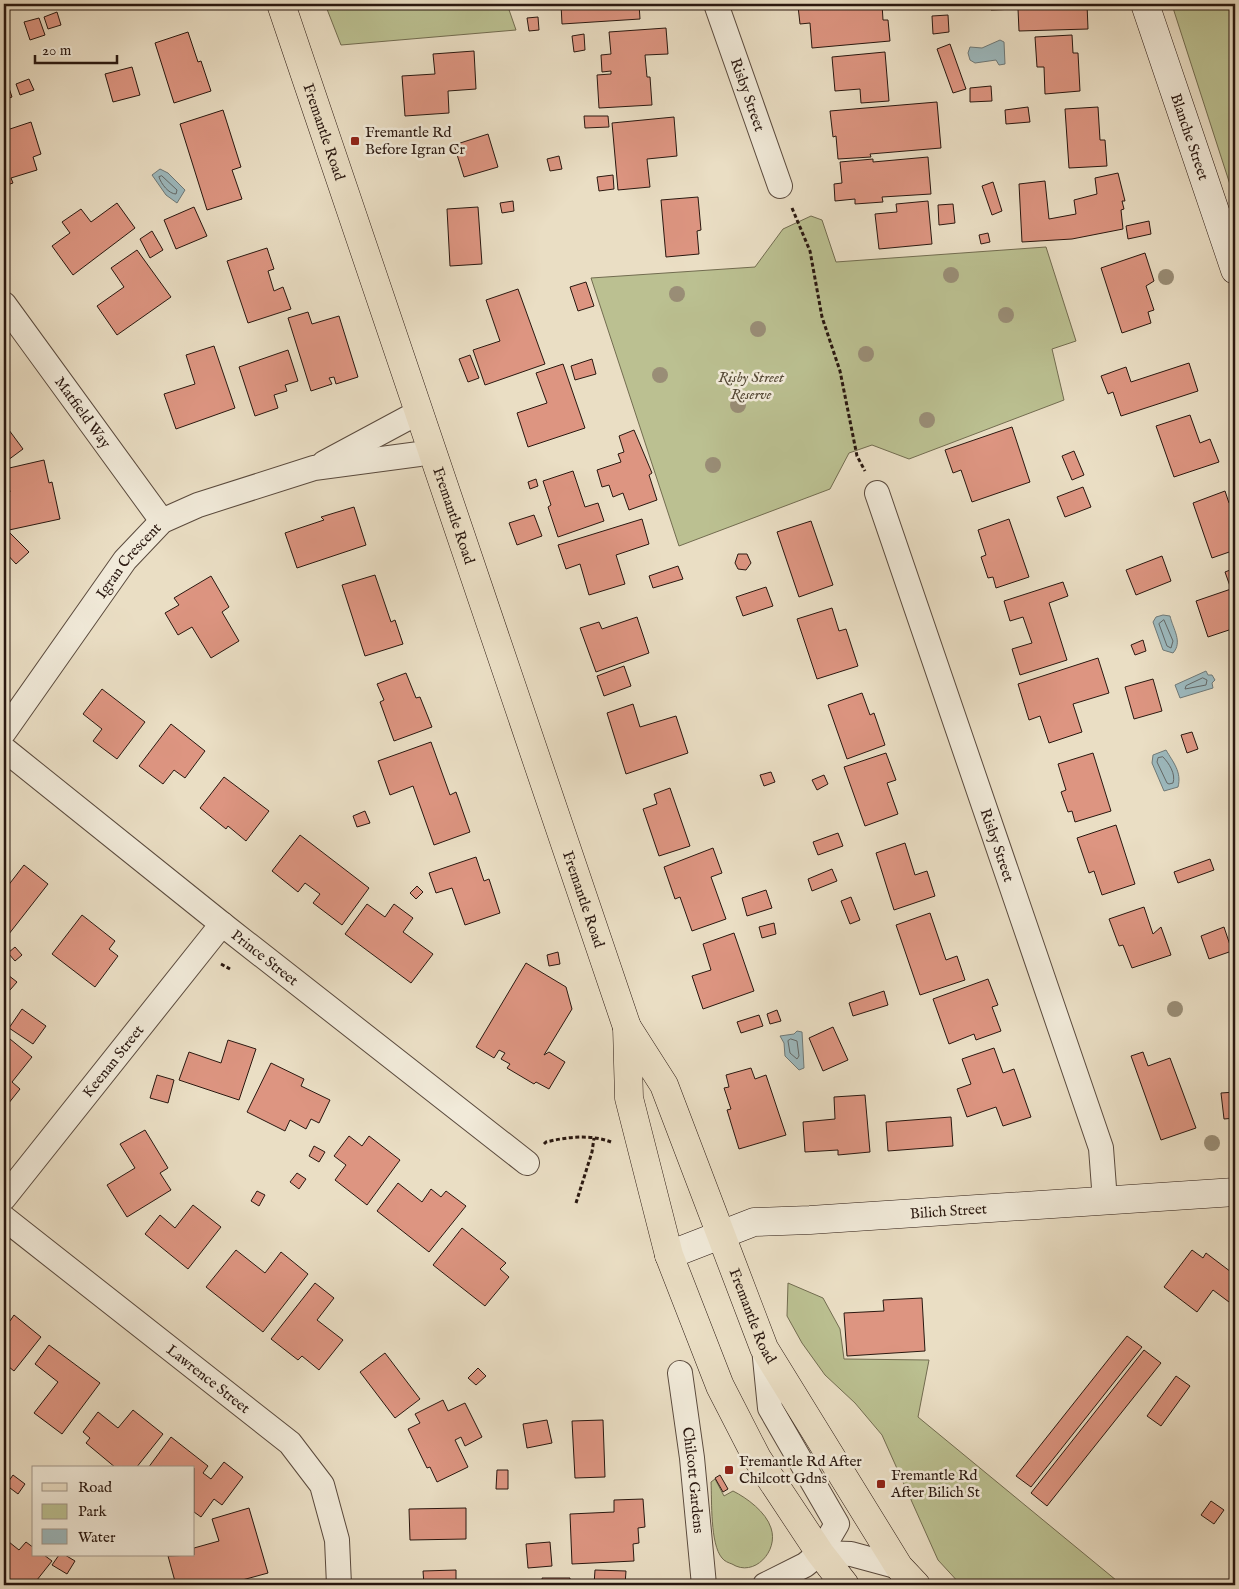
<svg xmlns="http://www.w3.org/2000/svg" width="1239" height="1589" font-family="'IM FELL English',serif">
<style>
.green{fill:#bbc091;stroke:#726c50}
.water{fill:#9cb9be;stroke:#6e7978}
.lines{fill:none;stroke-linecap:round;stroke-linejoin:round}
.shore{stroke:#636867;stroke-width:1}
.building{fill:#dd9581;stroke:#2a1810}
.street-casing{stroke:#5a4a3d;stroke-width:26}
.secondary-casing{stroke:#2a1810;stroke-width:29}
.primary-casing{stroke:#2a1810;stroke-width:29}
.path{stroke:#2a1810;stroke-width:3;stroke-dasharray:4 2.5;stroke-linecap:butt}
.street{stroke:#f1ead9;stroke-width:24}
.secondary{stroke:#f1ead9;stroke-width:28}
.primary{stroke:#eadec4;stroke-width:28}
.tree{fill:#998d76}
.poi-dot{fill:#8f2418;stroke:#f1ead9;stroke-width:2}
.labels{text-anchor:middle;stroke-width:5;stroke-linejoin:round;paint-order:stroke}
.street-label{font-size:15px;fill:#2a1810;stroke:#f1ead9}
.poi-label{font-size:15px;fill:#2a1810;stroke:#f1ead9;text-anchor:start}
.park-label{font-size:15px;font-style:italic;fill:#564a37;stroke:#f1ead9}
</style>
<rect width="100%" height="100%" fill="#eadec4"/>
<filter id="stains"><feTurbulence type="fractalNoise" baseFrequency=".004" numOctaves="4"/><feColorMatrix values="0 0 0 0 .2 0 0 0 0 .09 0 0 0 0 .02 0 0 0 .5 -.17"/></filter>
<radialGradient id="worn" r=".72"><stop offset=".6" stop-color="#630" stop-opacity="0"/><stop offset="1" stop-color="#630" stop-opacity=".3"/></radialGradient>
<!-- green -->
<path class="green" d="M325,4h182l9,26 -175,15z
M1173,4h62v196l-61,-189z
M811,216l11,4 14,42 210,-15 30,94 -24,8 12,51 -155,59 -37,-14 -23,8 -19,36 -151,57 -88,-268 164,-11 28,-38z
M788,1283l35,15 17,31 4,30 85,1 -11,57 204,168h-161l-23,-25 -56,-125 -27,-32 -30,-28 -23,-32 -15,-27z
M715,1479l9,17 9,-5c14,7 33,21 38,37 8,23 -17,50 -39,36 -3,-1 -8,-3 -10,-6 -12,-14 -10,-57 -11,-76z"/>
<!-- water -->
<path class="water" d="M1000,40l4,2 1,22 -6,1 -3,-5 -21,3 -5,-3 -2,-7 2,-6 12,1z
M160,169l8,4 17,17 -8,13 -11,-8 -14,-20z
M1163,615l7,1c3,13 13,26 3,37l-10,-3 -10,-28 3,-5z
M1206,671l2,4h4l3,5 -3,3 1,5 -33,10 -5,-13z
M1166,750c7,12 16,22 12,37l-14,4 -12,-28 1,-8z
M797,1031l5,1 2,36 -5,2 -14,-14 -1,-13 -4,-7 14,-2z"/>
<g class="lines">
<!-- shore -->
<path class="shore" d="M162,176l15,14 -1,4c-7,0 -15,-10 -17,-17z
M1164,620l9,21 -2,7 -4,-2 -8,-22z
M1203,678l4,2 -1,5 -21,4 1,-3z
M1163,757c6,6 13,17 10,26l-4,1 -2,-1 -10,-21 1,-4z
M791,1039l6,2 2,15 -2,3 -7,-6 -2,-12z"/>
</g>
<!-- building -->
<path class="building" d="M561,4h78l1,15 -78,5z
M793,4h89l1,16h5l2,21 -78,7 -2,-25 -10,1 -2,-18 -5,1z
M991,4h96l1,25 -69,2 -1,-22 -27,1z
M57,12l4,13 -13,4 -4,-12z
M948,15l1,17 -16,2 -1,-18z
M538,17l1,13 -10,1 -2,-13z
M39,18l6,17 -15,5 -6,-18z
M666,28l2,26 -23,1 2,22h3l2,28 -53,3 -2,-33 14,-1v-3l-9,1 -1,-17 10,-1 -2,-22z
M188,32l10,30 3,-1 10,30 -37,12 -19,-60z
M584,34l1,16 -11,2 -2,-16z
M1072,35l1,18h5l2,38 -35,3 -1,-27h-7l-2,-30z
M950,44l16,45 -13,4 -16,-44z
M474,51l2,38 -28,2 1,22 -44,3 -3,-40 33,-2 -2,-20z
M885,52l4,49 -28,2 -1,-14 -25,2 -3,-34z
M132,67l8,28 -27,7 -8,-28z
M4,73l8,24 -8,3z
M29,79l5,11 -14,5 -4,-11z
M991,86l1,15 -22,1v-14z
M937,102l4,46 -71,6 1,3 -33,2 -2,-23 -3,1 -3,-26z
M1028,107l2,15 -24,2 -1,-14z
M1098,107l2,33h5l2,26 -38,2 -4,-59z
M223,110l18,57 -9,3 10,29 -35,11 -27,-86z
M584,116h24l1,11 -24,1z
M674,117l3,39 -30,3 3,28 -32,3 -6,-67z
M31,122l10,32 -8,3 4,13 -26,8 2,5 -9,3v-55z
M488,134l10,33 -34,10 -10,-32z
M559,156l3,13 -12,2 -3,-12z
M928,157l3,37 -49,3 1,5 -28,2v-5l-20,2 -1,-17 8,-1 -2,-21 33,-3v3z
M1118,173l7,28h-3l2,8 -3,1 2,19 -51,10 -50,3 -3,-58 26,-3 4,38 27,-5 -2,-14 23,-6 -2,-16z
M613,175l1,14 -15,2 -2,-14z
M993,182l9,29 -10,4 -10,-29z
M698,197l3,33 -4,1 2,23 -33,3 -5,-57z
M513,201l1,10 -12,2 -2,-10z
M928,201l4,43 -53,5 -4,-35 22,-2 -1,-8z
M117,203l18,25 -62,47 -21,-29 18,-13 -8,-11 19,-13 10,13z
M953,204l2,19 -16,2 -1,-20z
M194,207l13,29 -31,13 -12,-29z
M478,207l4,57 -32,2 -3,-57z
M1149,221l2,13 -23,5 -2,-13z
M152,231l11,19 -13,8 -10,-19z
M988,233l2,9 -9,2 -2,-9z
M267,248l7,21 -6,2 6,20 9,-4 8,22 -43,14 -21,-62z
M137,250l34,47 -54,38 -20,-29 27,-19 -13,-19z
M1145,253l9,28 -8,5 8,24 -6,2 3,11 -29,10 -21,-65z
M586,282l8,24 -16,5 -8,-24z
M518,289l27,75 -60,21 -12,-35 27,-9 -14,-41z
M308,312l4,12 27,-8 19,61 -22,7 -2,-7 -5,1 3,6 -21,7 -23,-73z
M214,346l21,62 -59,21 -12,-35 31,-10 -9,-29z
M288,350l10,31 -13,4 2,6 -13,4 4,13 -23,8 -16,-49z
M470,355l9,23 -11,4 -9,-23z
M592,359l4,15 -21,6 -4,-14z
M1189,363l9,28 -77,25 -8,-24 -5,2 -7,-18 25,-9 5,15z
M563,364l22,64 -57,19 -11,-34 30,-10 -11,-30z
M1190,415l10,28 10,-4 9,23 -45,15 -18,-51z
M6,426l17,23 -19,14v-35z
M1012,427l18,55 -58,20 -11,-32 -8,3 -8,-23z
M634,430l18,43 -3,2 8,25 -28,10 -6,-17 -10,4 -4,-12 -7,2 -5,-17 24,-8 -3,-8 6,-2 -5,-16z
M1074,451l10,24 -12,5 -10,-24z
M44,460l5,23 3,-1 8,37 -51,11 -5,-6v-31l6,-1 -5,-23z
M573,471l12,36 13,-4 6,18 -46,16 -10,-30 3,-2 -8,-24z
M536,479l2,7 -8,3 -2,-7z
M1083,487l8,20 -26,10 -8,-20z
M1225,491l4,12 4,-3 2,5v45l-23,8 -19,-55z
M354,507l12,38 -69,23 -12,-35 39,-13 -3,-3z
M534,515l8,21 -25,9 -8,-22z
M642,519l7,25 -33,11 9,29 -36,11 -9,-31 -14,5 -8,-24z
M1009,519l20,58 -33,11 -3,-11 -5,1 -7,-21 5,-2 -8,-25z
M811,521l22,64 -34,12 -22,-65z
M10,533l19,19 -13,12 -12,-13v-12z
M738,554h9l4,9 -5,7 -8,-1 -3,-6z
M1162,556l9,25 -35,14 -10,-25z
M678,566l5,13 -30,9 -4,-12z
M1235,568v67l-3,-6 -24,8 -12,-36 35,-12 -6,-17z
M375,575l16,47 4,-2 8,24 -38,12 -23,-71z
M211,576l18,31 -7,5 17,29 -28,17 -19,-31 -14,8 -13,-22 14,-8 -5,-7z
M1063,582l5,14 -19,7 18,57 -47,15 -8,-26 20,-6 -9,-26 -13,4 -6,-20z
M766,587l7,19 -30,10 -7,-19z
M832,608l7,23 7,-2 12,37 -41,13 -20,-60z
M637,617l12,36 -53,19 -16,-44 19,-6 3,7z
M1143,640l3,11 -11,4 -4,-10z
M1098,658l11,35 -36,11 9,28 -33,11 -9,-27 -11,4 -11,-36z
M624,666l7,20 -27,10 -7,-20z
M406,673l10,25 4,-1 12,30 -38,14 -14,-39 4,-2 -7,-16z
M1153,679l9,32 -28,8 -9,-32z
M102,689l43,33 -28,37 -24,-18 9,-12 -19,-15z
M862,693l8,22 4,-2 11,32 -38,14 -19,-54z
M633,704l7,23 36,-11 12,37 -62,21 -19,-61z
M171,724l34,27 -20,27 -11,-8 -11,14 -24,-18z
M1192,732l6,17 -11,4 -6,-18z
M431,742l19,53 6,-3 14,40 -36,13 -21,-59 -23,9 -12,-34z
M886,753l10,27 -9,3 11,31 -33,12 -21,-59z
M1093,753l18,58 -36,11 -3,-11 -4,1 -7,-20 5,-2 -8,-26z
M771,772l4,10 -11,4 -4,-11z
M824,775l4,9 -11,6 -5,-10z
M224,777l45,34 -23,30 -18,-15 -2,3 -26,-21z
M670,788l20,58 -31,10 -16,-47 14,-5 -3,-10z
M365,811l5,12 -13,4 -4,-11z
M1116,825l19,59 -33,11 -8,-24 -5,2 -12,-35z
M838,833l5,13 -25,9 -5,-13z
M300,835l69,53 -27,37 -29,-22 7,-9 -15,-11 -7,9 -26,-21z
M905,843l10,32 12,-4 8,25 -41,14 -18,-57z
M713,848l9,25 -11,4 15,42 -34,12 -12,-34 -5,2 -11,-32z
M476,857l8,24 5,-2 11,34 -35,12 -13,-37 -16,5 -7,-20z
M1210,859l4,11 -36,13 -4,-11z
M24,865l24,19 -43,55 -1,-48z
M832,869l5,12 -25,10 -4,-12z
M417,886l6,6 -7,7 -6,-6z
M766,890l6,18 -25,8 -5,-18z
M851,897l9,23 -10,4 -9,-23z
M367,904l18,13 9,-13 19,14 -10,14 30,22 -22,29 -66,-49z
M1144,907l9,27 8,-7 10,28 -39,13 -9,-23 -4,1 -10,-27z
M930,913l16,47 11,-4 8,24 -45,15 -24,-70z
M82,915l33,26 -6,8 9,7 -23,31 -43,-33z
M774,923l2,11 -14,4 -3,-11z
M1224,927l8,24 -23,8 -8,-23z
M734,933l20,58 -51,18 -11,-33 19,-6 -8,-26z
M15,947l7,8 -7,6 -7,-8z
M558,952l2,12 -11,2 -2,-11z
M526,963l40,24 6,22 -28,46 5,-3 16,10 -16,27 -13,-7 -2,2 -27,-16 3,-4 -9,-5 4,-6 -6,-3 -5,8 -18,-11z
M8,975l9,7 -7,8 -6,-5v-5z
M988,979l10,26 -6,2 9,24 -25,9 -2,-6 -25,10 -16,-45z
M884,991l4,14 -35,11 -4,-13z
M22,1009l24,17 -13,18 -24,-16z
M777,1010l4,11 -11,3 -3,-10z
M759,1015l4,11 -22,7 -4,-11z
M833,1027l15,33 -25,11 -14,-33z
M10,1039l22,18 -20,25 8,7 -16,20v-61z
M228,1040l28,9 -17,51 -60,-20 10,-28 32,11z
M994,1048l9,25 11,-4 17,48 -28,9 -7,-19 -29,10 -10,-28 14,-5 -9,-25z
M1143,1052l5,14 22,-8 26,70 -35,12 -30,-84z
M271,1063l33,16 -3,7 29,14 -11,23 -8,-4 -5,10 -16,-9 -5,11 -38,-19z
M751,1068l4,11 11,-4 20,60 -47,14 -12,-39 4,-1 -7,-21 5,-1 -3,-12z
M157,1075l17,5 -6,23 -18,-5z
M1235,1092v26l-11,1 -3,-26z
M865,1095l5,57 -32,3v-5l-33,2 -2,-30 32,-3 -1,-22z
M951,1117l2,29 -65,5 -2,-29z
M145,1130l23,38 -8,5 11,17 -44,27 -20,-32 28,-17 -15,-24z
M349,1136l13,10 7,-10 31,24 -33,45 -32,-25 11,-15 -12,-9z
M314,1146l11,6 -6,10 -10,-6z
M297,1173l9,6 -7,10 -9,-7z
M398,1183l24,19 9,-13 10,8 5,-6 20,15 -37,46 -52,-41z
M257,1191l8,4 -6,11 -8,-5z
M193,1205l28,22 -33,42 -43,-35 15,-19 15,13z
M462,1228l44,35 -6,6 9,8 -24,29 -52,-41z
M236,1250l29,23 16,-21 27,22 -45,58 -57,-45z
M1192,1250l11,8 3,-5 29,22v27l-2,3 -20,-15 -16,22 -33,-25z
M315,1283l19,15 -17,22 26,20 -24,30 -17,-14 -4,4 -27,-21z
M922,1298l3,53 -78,5 -3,-43 40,-2 -1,-11z
M14,1315l27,22 -27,34 -10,-8v-47l6,5z
M1127,1336l15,11 -111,140 -15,-11z
M49,1345l51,38 -38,51 -28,-21 24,-31 -23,-18z
M1144,1350l17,13 -114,143 -16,-13z
M385,1353l35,46 -25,19 -35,-46z
M478,1368l8,8 -10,9 -8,-7z
M1176,1376l14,10 -29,40 -14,-10z
M443,1400l5,11 17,-8 17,34 -17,9 -4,-9 -6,3 13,27 -31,15 -7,-15 -3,1 -19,-39 12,-6 -5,-9z
M133,1410l30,24 -27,34h-20l-30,-25 4,-5 -7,-6 15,-20 20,16z
M547,1420l5,23 -25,5 -4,-24z
M603,1420l2,57 -30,1 -3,-57z
M171,1437l37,29 -5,7 8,6 13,-17 19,15 -21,28 -8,-6 -13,18 -7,-5v-44h-46z
M497,1470h11v19h-12z
M13,1475l12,9 -7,10 -12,-9z
M720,1475l8,14 -5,3 -8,-14z
M643,1499l2,28 -7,1 1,15 -6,1 1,17 -62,3 -2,-50 44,-2v-12z
M1211,1501l13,9 -10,14 -13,-9z
M249,1508l19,65 -44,12h-48l-8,-29 26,-1v-7l25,-7 -7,-22z
M466,1508v31l-56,1 -1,-31z
M4,1538l15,12 7,-8 8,6v7h10l8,6 -19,24h-18l-11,-8z
M550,1542l2,24 -24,2 -2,-24z
M59,1555h6l10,6 -8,13 -15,-9z
M456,1570v15h-32l-1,-14z
M595,1570l31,1 -1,14h-31z
M542,1578h28v7h-27z"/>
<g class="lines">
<!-- street casing -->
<g class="street-casing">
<g id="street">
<path id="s1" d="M716,4l64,182"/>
<path id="s2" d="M4,304l158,217"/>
<path d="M324,463l95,-51"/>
<path id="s3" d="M877,493l224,655 4,53"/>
<path id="s4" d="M4,732l121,-172 37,-39 36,-16 116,-37 105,-14 12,-4"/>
<path id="s5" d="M4,749l218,175 305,239"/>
<path id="s6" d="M4,1198l218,-274"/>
<path id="s7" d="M4,1218l286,225 32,42 15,55 2,45"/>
<path d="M764,1348l6,60 67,116 -17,29 -15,12 -40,20"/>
<path id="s8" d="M680,1373l12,85 12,127"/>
<path d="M820,1553l31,1 48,13"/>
</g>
</g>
<!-- secondary casing -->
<g class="secondary-casing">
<g id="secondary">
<path id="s9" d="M1145,4l90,266"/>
<path id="s10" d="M669,1255l85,-33 56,-2 425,-28"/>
</g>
</g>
<!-- primary casing -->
<g class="primary-casing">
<g id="primary">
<path id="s11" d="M281,4l346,1023 37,58 100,263 135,219 17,18"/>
<path d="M627,1027l2,71 40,157 51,131 37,72 63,95 25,32"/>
</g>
</g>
<!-- path -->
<path class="path" d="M792,208l18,43 12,66 18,54 17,85 8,15
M221,964l9,5
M544,1144l2,-2c21,-5 44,-8 65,0
M576,1203l16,-51 2,-14"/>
<!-- street -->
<use href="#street" class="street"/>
<!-- secondary -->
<use href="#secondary" class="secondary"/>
<!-- primary -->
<use href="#primary" class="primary"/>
</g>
<!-- trees -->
<g class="tree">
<circle cx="951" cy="275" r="8"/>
<circle cx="1166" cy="277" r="8"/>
<circle cx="677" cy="294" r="8"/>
<circle cx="1006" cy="315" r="8"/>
<circle cx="758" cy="329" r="8"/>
<circle cx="866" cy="354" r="8"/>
<circle cx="660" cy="375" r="8"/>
<circle cx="738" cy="405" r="8"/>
<circle cx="927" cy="420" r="8"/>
<circle cx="713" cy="465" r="8"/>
<circle cx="1175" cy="1009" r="8"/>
<circle cx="1212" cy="1143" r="8"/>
</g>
<!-- markers -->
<g class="poi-dot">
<rect x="350" y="136" width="10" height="10" rx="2.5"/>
<rect x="724" y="1465" width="10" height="10" rx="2.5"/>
<rect x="876" y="1479" width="10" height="10" rx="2.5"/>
</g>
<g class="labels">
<!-- street labels -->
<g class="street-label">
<text dy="5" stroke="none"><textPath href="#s1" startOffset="96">Risby Street</textPath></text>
<text dy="5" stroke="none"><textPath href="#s11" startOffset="135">Fremantle Road</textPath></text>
<text dy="5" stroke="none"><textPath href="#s9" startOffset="140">Blanche Street</textPath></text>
<text dy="5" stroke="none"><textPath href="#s2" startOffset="134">Matfield Way</textPath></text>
<text dy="5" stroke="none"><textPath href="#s11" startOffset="540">Fremantle Road</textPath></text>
<text dy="5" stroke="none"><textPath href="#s4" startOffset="212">Igran Crescent</textPath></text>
<text dy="5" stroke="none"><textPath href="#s3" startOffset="372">Risby Street</textPath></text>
<text dy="5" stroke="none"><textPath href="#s11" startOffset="945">Fremantle Road</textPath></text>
<text dy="5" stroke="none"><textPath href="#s5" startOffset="334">Prince Street</textPath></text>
<text dy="5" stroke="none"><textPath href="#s6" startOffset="175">Keenan Street</textPath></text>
<text dy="5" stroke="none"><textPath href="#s10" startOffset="286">Bilich Street</textPath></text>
<text dy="5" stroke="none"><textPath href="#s11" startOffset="1396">Fremantle Road</textPath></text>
<text dy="5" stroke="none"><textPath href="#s7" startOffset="260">Lawrence Street</textPath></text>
<text dy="5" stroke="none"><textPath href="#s8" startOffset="108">Chilcott Gardens</textPath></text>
</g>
<!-- poi labels -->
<g class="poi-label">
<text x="365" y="137">Fremantle Rd<tspan x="365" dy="17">Before Igran Cr</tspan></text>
<text x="739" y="1466">Fremantle Rd After<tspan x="739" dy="17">Chilcott Gdns</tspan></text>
<text x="891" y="1480">Fremantle Rd<tspan x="891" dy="17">After Bilich St</tspan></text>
</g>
<!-- park labels -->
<g class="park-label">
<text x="751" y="382">Risby Street<tspan x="751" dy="17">Reserve</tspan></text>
</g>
</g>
<!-- margin -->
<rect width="1239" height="1589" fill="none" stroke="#eadec4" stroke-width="20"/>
<rect x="5" y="5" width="1229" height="1579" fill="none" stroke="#2a1810" stroke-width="2.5"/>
<rect x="10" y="10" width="1219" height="1569" fill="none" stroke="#2a1810"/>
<!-- legend -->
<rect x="32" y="1466" width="162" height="90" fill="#f1ead9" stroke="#a19689"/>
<rect x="42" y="1483" width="25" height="8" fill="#eadec4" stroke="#a19689"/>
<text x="78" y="1492" font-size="15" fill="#2a1810">Road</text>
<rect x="42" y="1504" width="25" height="15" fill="#bbc091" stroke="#a19689"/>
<text x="78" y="1516" font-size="15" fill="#2a1810">Park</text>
<rect x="42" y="1529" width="25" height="15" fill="#9cb9be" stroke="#a19689"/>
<text x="78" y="1542" font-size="15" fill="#2a1810">Water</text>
<!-- scale -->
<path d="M35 55v8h82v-8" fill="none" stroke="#2a1810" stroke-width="2.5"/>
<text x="42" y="55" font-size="15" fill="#2a1810" stroke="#f1ead9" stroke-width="4" paint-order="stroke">20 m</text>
<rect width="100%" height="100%" filter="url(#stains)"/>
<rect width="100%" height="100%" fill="url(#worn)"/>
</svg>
